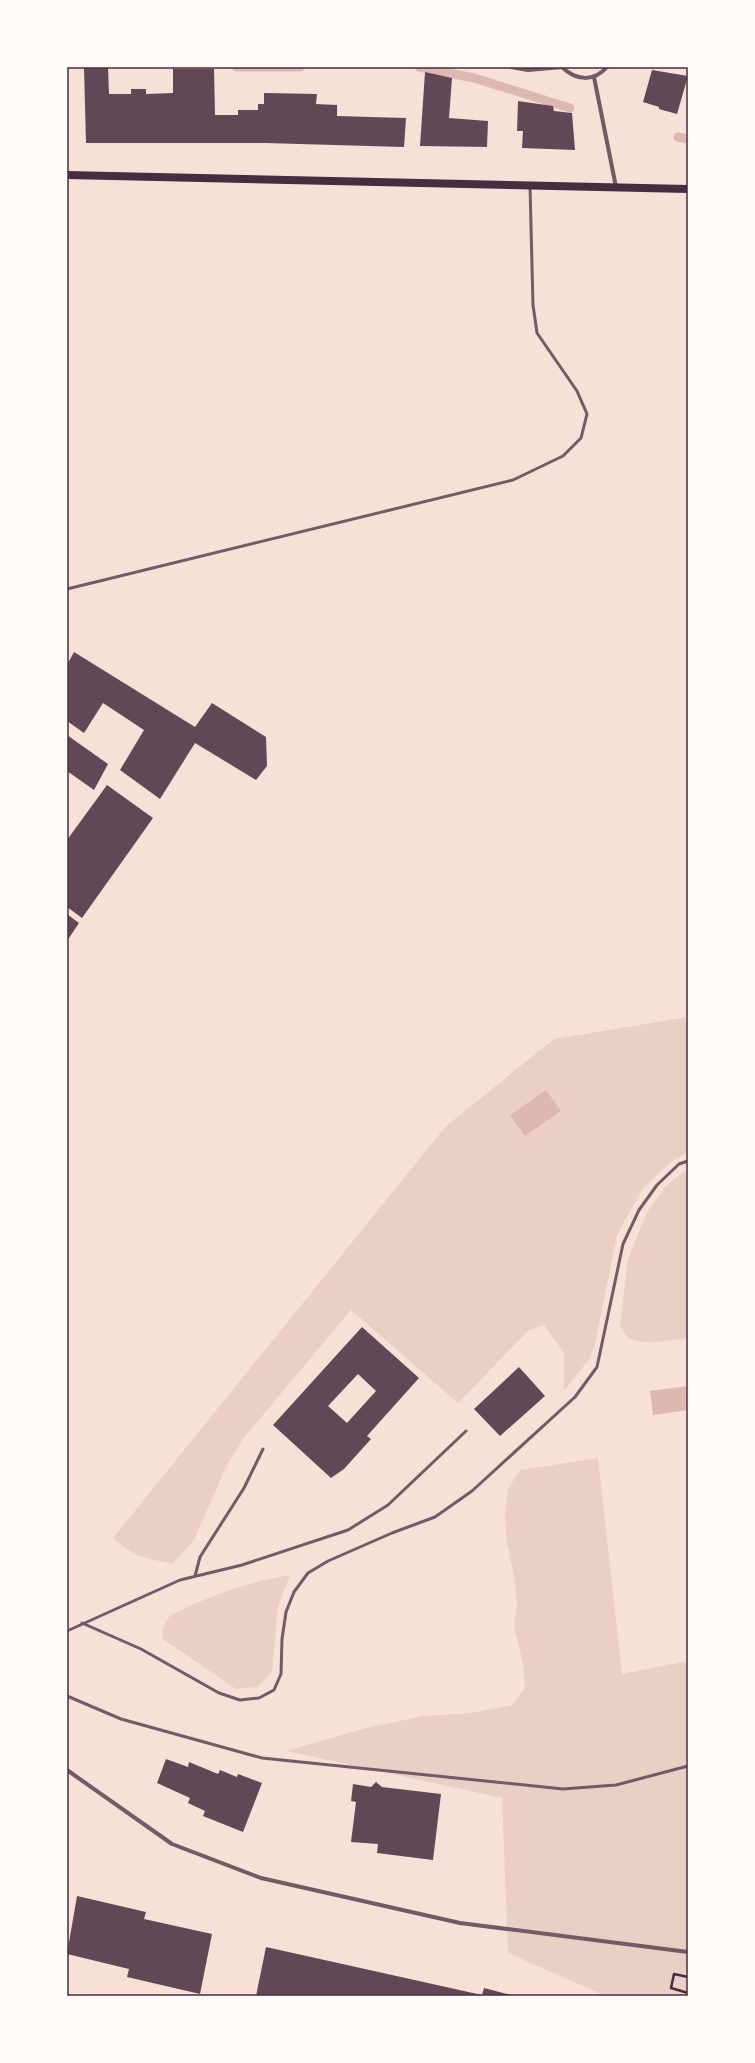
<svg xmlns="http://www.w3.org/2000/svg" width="755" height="2063" font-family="'PT Sans Narrow',sans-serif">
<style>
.green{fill:#ebcfc5}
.water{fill:#dcb8b0}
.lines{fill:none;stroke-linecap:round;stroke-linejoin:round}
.stream{stroke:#dcb8b0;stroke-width:9}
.building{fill:#644757;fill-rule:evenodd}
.path{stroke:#4a2c40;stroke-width:2.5}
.service{stroke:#755966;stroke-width:3}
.minor{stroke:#755966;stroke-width:4}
.secondary{stroke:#4a2c40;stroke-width:8}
.neatline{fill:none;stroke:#4a2c40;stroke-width:1.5}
</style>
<rect width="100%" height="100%" fill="#f7e1d7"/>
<!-- green -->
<path class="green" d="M688,1017v135l-17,10 -28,26 -26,47 -22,109 -5,14 -26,33v-38l-20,-28 -15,5 -71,73 -107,-93 -108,129 -18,30 -31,71 -21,23c-26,-3 -40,-7 -60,-25l333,-412 108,-87z
M686,1170h2v168c-16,1 -38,8 -55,2 -6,-2 -9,-8 -13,-13l8,-68 19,-47 18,-25z
M598,1458l24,216 66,-13v335h-82l-98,-43 -6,-155 -215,-47 75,-22 61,-13 48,-3 42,-8 12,-18 -2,-23 -9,-38 3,-21 -2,-22 -9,-47 -1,-24 3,-23 12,-19z
M290,1575l-12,31 -6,66 -14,15 -22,2 -72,-49c-4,-9 0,-18 7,-25 37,-18 78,-34 119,-40z"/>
<!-- water -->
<path class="water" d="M546,1090l15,21 -36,25 -15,-21z
M688,1386v24l-35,5 -3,-24z"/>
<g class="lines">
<!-- stream -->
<path class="stream" d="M237,67h63
M419,67l55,11 96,30
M678,137l10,2"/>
</g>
<!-- building -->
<path class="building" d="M108,67l1,27h22v-5h15v5l27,-1v-24h41l1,46h23v-5h20v-6h6v-11l53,1 -1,10 21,1v11l69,2 -2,29 -139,-4h-179l-2,-75z
M652,70l36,6 -11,38 -18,-5v-2l-16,-5z
M425,72l27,6 -3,40 39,3 -1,26 -67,-1z
M518,101l35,5 1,5 18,2 3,37 -53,-2 1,-17h-6z
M74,652l121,75 17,-24 54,34 1,29 -11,14 -61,-37 -35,56 -40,-29 24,-40 -41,-27 -19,30 -17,-12v-56z
M67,735l41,29 -14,26 -27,-19z
M107,785l46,33 -71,100 -15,-11v-67z
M67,914l12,9 -12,18z
M362,1327l57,51 -52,58 4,3 -27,30 -13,9 -58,-53zM358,1374l18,17 -29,32 -19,-17z
M519,1367l26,29 -45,40 -26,-27z
M166,1759l22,8 1,-5 29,12 2,-4 17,7 1,-3 24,9 -19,49 -40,-16 2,-5 -17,-8 2,-5 -33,-15z
M376,1782l6,5 59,7 -8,66 -56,-7 1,-9 -27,-2 5,-40 -5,-1 2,-17 18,3z
M77,1896l69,16 -2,7 68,15 -12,60 -73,-17 2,-8 -62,-15z
M266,1947l216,48 2,-7 31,8h-259z"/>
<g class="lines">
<!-- path -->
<path class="path" d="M688,1977l-14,-3 -3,14 17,5"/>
<!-- service -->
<path class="service" d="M67,589l446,-109 50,-24 18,-18 6,-24 -10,-23 -40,-58 -4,-28 -3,-119
M195,1576l5,-19 44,-69 19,-39
M82,1623l59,26 78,44 21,7 19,-2 15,-8 7,-16 1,-35 4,-27 8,-20 14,-19 20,-12 64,-28 43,-16 37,-26 103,-94 22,-30 26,-123 16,-34 18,-25 22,-21 9,-3
M67,1631l113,-51 62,-15 106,-35 40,-25 78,-74
M67,1696l54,23 141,39 301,31 53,-4 72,-19"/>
<!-- minor -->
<path class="minor" d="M511,67l17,3 34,-3c14,14 32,15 45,0
M594,77l22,110
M67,1770l105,74 89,34 199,45 228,29"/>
<!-- secondary -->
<path class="secondary" d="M67,175l621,14"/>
</g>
<!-- border -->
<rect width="755" height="2063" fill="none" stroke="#fffaf5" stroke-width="136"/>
<rect x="68" y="68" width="619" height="1927" class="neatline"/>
</svg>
